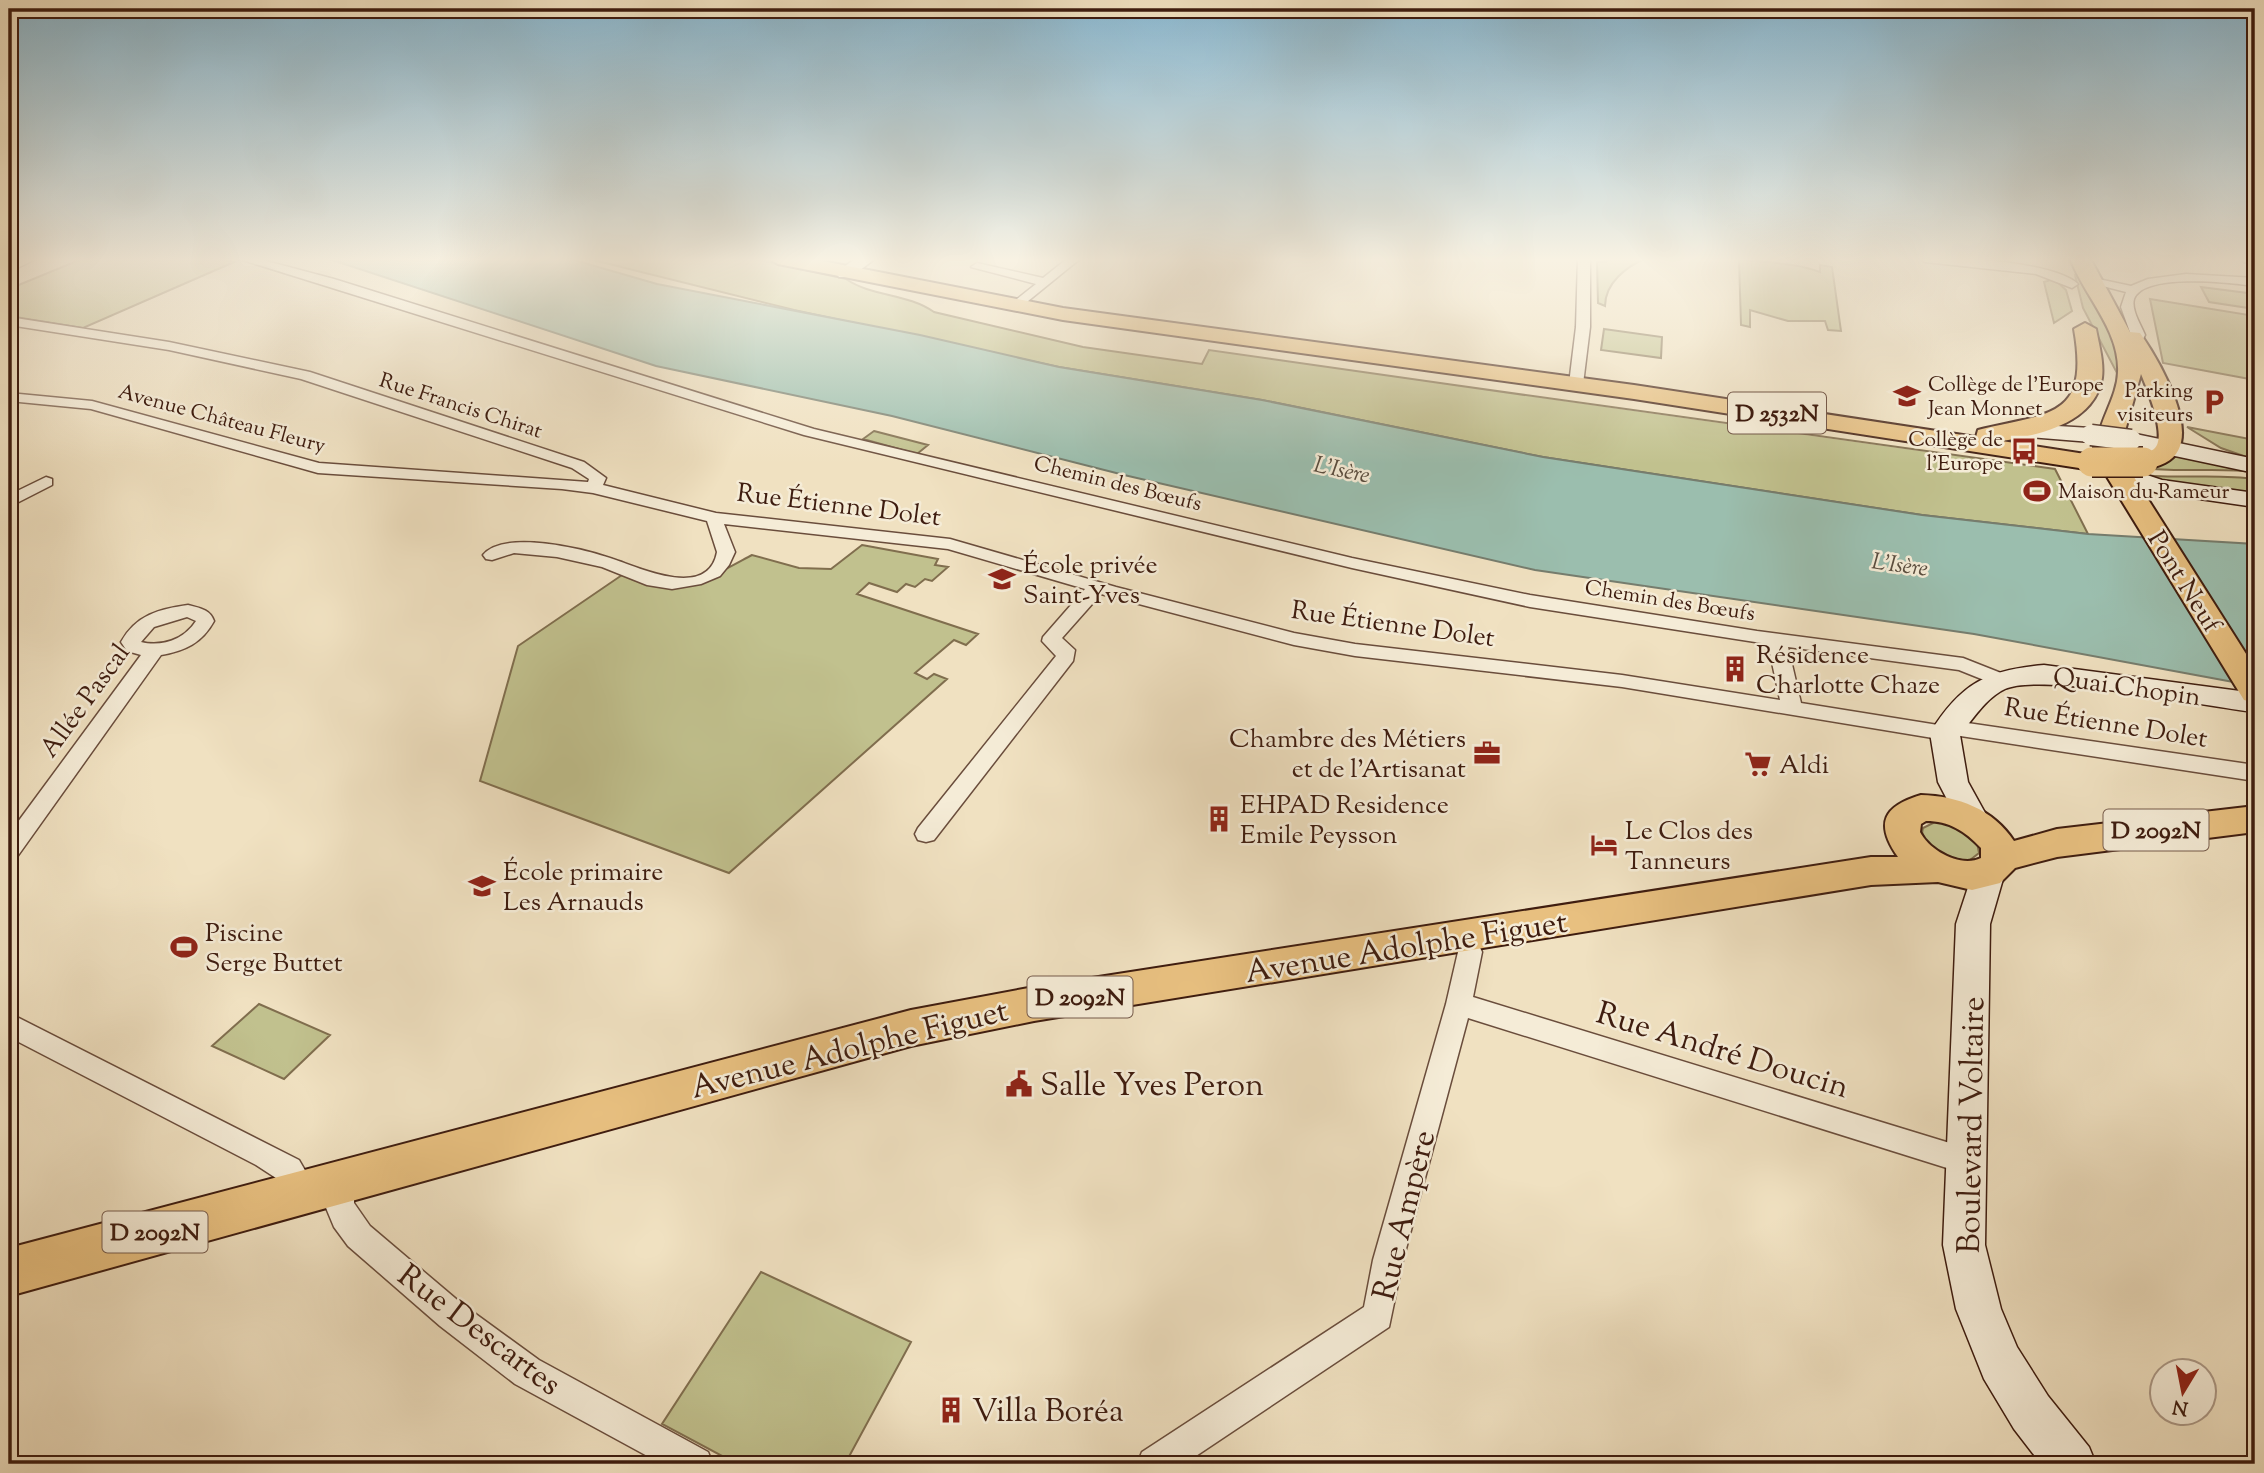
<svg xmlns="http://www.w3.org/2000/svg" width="2264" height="1473" font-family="'Sorts Mill Goudy',serif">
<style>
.green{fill:#c1c18e;stroke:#806e4e;stroke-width:2}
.water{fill:#9bbeae;stroke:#767d6e;stroke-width:2}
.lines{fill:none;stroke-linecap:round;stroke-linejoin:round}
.street-casing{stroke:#6a4d3c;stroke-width:3}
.secondary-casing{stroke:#3e1c0f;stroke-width:3}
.primary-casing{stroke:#3e1c0f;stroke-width:4}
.street{fill:#f5ecd7;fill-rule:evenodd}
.secondary{fill:#f5ecd7;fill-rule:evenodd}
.primary{fill:#e8c080;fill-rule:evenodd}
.secondary-bridge-casing{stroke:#3e1c0f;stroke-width:23;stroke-linecap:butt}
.primary-bridge-casing{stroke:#3e1c0f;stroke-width:32;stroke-linecap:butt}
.secondary-bridge{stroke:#f5ecd7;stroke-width:20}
.primary-bridge{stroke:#e8c080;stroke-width:29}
.labels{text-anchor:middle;stroke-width:5;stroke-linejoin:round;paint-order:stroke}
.far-poi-label{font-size:21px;fill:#3e1c0f;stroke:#f5ecd7;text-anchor:start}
.far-street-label{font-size:21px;fill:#3e1c0f;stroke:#f5ecd7}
.far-water-label{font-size:23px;font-style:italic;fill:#5a4d3f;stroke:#f5ecd7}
.shield{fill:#f5ecd7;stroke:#755a4b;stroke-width:2}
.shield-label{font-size:24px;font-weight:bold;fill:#3e1c0f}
.street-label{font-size:26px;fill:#3e1c0f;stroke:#f5ecd7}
.poi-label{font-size:26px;fill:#3e1c0f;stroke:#f5ecd7;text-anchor:start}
.near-street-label{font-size:32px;fill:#3e1c0f;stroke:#f5ecd7}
.near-poi-label{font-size:32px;fill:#3e1c0f;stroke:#f5ecd7;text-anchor:start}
</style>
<rect width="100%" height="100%" fill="#f0e1c1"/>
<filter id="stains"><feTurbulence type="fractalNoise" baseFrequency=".00286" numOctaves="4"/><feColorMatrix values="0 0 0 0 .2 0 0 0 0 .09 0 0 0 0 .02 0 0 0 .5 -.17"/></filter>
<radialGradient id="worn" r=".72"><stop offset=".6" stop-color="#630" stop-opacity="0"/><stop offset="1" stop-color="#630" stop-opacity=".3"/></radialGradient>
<!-- green -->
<path class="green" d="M84,258h130l20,4 -151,66 -74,-12v-27z
M585,258h166l95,21c26,18 61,14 88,33l149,35 119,17 7,-14c282,40 564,82 846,119l33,65 -166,-19 -379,-58 -281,-57 -203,-33 -265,-57z
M1605,258h41c-20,9 -41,25 -41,48l-7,-3 -1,-41h9z
M1739,259c25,4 54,3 81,13v-7l12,2 9,64 -13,-1 -3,-9h-37l-38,-11v17l-9,-2z
M2075,275l5,1 42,75 -4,24 -35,-67z
M2054,279l12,11 6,21 -18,12 -10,-41z
M2201,287l54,7v15l-46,-7z
M2150,299l105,17v64l-92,-17z
M1604,329l58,8 -1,21 -60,-8z
M2187,427l68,13v20l-34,-12z
M874,431l54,14 -11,9 -54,-15z
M2176,456h28l51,12v4c-37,-5 -74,1 -112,-4l23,-5z
M2133,474c41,6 82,-1 122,5v15l-102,-13z
M862,545l76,14 -3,6 13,2 -16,14 -7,-2 -10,8 -9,-3 -9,8 -28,-9 -12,11 121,40 -12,11 -12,-5 -39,33 12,6 7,-5 13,5 -218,194 -249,-92 38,-135 104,-71c59,22 78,8 130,-20l47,13 32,1z
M1935,822l19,3 23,17 2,11 -9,7c-17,1 -53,-11 -47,-32z
M259,1004l71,31 -46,44 -72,-33z
M761,1272l150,70 -66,122h-108l-75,-40z"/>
<!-- water -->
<path class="water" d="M326,258h241l90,26 263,51 139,32 203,33 281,57 379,58 166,19 167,10v142l-281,-52 -439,-64 -411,-95 -232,-59 -236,-50z"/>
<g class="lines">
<!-- street casing -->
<g class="street-casing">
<path id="street" d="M22,258h16l-29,14v-8z
M236,258h19l79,21 480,150 538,129 178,37 227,36 206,27 43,17 3,5 -10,6 -40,-16 -171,-23 13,56 137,22 9,-5 308,45v16l-301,-46 -9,5 -323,-53 -267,-31 -61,-11 -193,-51 -39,44 13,12 -2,11 -139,179 -8,2 -8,-2 -3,-6 3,-6 138,-172 -14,-15 1,-4 42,-48 -137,-40 -224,-25 11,28 -6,13 -9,11 -19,8 -29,5 -25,-4 -45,-18 -45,-10 -43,-4 -22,7 -6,-1 -3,-4c21,-26 102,-6 130,4 25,8 95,42 104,-7l-10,-31 -114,-28 -31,-4 -244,-16 -227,-64 -82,-8v-8l83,8 227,62 269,19 1,-3 -17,-11 -271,-89 -132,-29 -160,-25v-8l160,25 141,30 274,90 22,16 -3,7 113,28 234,26 166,48 178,46 61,11 267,31 158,25 -12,-56 -238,-37 -178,-39 -548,-133z
M1068,258h13l-64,52 -5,-1v-6l24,-19 -65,-17 6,-4 66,15z
M1578,258h12v69l-7,57 -7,4 -7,-4 7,-57z
M1919,258c35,-1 133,3 159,26l-6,4 -36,-14 -111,-12z
M2186,274l69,4v8c-22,-3 -111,-14 -121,13 -3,11 7,26 11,36l-5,10 -5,1 -7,-4 3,-7 -10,-28 5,-15 -43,-11 6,-4 42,9 17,-7z
M46,477l6,2v6l-43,22v-12z
M188,605c11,3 22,4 26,16 -12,22 -29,30 -53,34l-144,202 -8,3v-26l132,-179 -14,-4 -6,-9c15,-27 38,-33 67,-37zM187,617l9,4c-12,19 -35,26 -55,21l13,-15z
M1463,927l9,3 10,22 -9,45 493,151 10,3 4,10 -4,10 -10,3 -498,-156 -65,242 -14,67 -205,137h-47l5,-12 222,-145 9,-47 73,-256 12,-52 -7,-15 3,-7z
M9,1013l290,147 18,31 -5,10 -10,4 -10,-4 -13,-21 -23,-15 -247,-128z
M339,1166l10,4 5,10v23l16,23 92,78 77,56 169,92 5,12h-51l-147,-80 -75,-58 -92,-80 -14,-19 -10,-24v-23l5,-10z"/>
</g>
<!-- secondary casing -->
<g class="secondary-casing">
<path id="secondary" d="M856,258h20l-25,19h-12l-3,-4z
M2241,258h14v6l-11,-2z
M2025,424l66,4 11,7 -11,7 -74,-6 -3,-5z
M2131,433l124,26v14l-132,-28 -3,-5z
M2117,465l45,15 93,13v14l-97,-14 -49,-16 -3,-5 3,-5z
M2044,665l211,28v19c-48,-5 -214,-40 -250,-23 -19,9 -32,30 -45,46l8,47 21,38 -5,8 -11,4 -11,-4 -24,-46 -8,-49c31,-50 57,-63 114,-68z
M1988,859l12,4 5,9 -15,52 -5,321 16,64 16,38 31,49 41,51 7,17h-55l-27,-35 -30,-50 -28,-70 -13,-64 13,-321 20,-61z"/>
</g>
<!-- primary casing -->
<g class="primary-casing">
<path id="primary" d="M768,258h39l256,50 571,77 342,52 2,-7c71,-18 112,-10 96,-101l11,-6 11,6c3,16 8,33 6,49 -7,45 -63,57 -100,63l96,15c-5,-30 19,-54 20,-84 2,-42 -34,-76 -48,-114h20l40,74 10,1c18,26 68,109 25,130 -10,5 -20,7 -31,4l-4,-5c6,-8 16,-7 24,-13 14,-12 -7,-60 -13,-75l-18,64 2,25 130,205v35l-11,-3 -143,-233 -9,3 -458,-71 -571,-79 -285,-56z
M1921,795c37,1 72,14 93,46l43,-12 198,-23v26l-198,25 -42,11 -15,15 -28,7 -34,-8 -67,3 -837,136 -123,25 -902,250v-48l902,-238 123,-23 837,-130h27c-24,-34 -14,-51 23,-62zM1926,821c23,0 39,10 55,27v10c-20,10 -51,-7 -61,-26l1,-8z"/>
</g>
<!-- street -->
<use href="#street" class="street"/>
<!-- secondary -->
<use href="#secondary" class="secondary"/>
<!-- primary -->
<use href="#primary" class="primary"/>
<!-- secondary-bridge casing -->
<g class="secondary-bridge-casing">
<path id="secondary-bridge" d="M2091,435l40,5"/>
</g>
<!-- primary-bridge casing -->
<g class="primary-bridge-casing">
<path id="primary-bridge" d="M2092,462h51"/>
</g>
<!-- secondary-bridge -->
<use href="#secondary-bridge" class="secondary-bridge"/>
<!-- primary-bridge -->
<use href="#primary-bridge" class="primary-bridge"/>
</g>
<!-- sky -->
<linearGradient id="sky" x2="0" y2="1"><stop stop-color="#89b8d1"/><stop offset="0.56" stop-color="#f8f2e3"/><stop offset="1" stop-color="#f8f2e3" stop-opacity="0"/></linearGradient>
<rect width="2264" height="464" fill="url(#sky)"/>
<!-- icons -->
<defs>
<g id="school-bare" transform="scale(2.1)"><path d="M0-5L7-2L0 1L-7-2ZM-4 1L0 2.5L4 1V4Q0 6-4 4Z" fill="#8f2418" stroke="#f5ecd7" stroke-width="2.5" paint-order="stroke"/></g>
<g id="parking-bare" transform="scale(2.1)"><path d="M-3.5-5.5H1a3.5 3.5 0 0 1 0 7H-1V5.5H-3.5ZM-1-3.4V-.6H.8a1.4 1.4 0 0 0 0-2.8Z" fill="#8f2418" stroke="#f5ecd7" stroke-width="2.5" paint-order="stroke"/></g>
<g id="bus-bare" transform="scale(2.1)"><path d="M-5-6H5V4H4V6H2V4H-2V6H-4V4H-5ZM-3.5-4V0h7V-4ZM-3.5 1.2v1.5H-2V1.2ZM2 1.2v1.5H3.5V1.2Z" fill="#8f2418" stroke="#f5ecd7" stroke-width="2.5" paint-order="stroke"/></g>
<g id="stadium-bare" transform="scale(2.1)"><path d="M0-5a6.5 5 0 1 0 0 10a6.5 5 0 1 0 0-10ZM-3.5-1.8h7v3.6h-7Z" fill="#8f2418" stroke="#f5ecd7" stroke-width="2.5" paint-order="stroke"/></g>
<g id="building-bare" transform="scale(2.1)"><path d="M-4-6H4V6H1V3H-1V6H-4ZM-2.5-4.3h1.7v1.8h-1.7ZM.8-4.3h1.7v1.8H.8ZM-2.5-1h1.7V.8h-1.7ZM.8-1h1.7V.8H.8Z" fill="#8f2418" stroke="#f5ecd7" stroke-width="2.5" paint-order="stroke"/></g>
<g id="office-bare" transform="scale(2.1)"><path d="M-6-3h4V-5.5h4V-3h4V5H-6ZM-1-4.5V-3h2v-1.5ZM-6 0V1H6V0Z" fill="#8f2418" stroke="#f5ecd7" stroke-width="2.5" paint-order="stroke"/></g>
<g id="supermarket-bare" transform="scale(2.1)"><path d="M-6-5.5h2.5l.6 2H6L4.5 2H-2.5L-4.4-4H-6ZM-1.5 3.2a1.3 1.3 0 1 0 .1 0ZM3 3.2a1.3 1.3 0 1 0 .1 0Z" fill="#8f2418" stroke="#f5ecd7" stroke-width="2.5" paint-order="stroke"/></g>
<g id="hotel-bare" transform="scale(2.1)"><path d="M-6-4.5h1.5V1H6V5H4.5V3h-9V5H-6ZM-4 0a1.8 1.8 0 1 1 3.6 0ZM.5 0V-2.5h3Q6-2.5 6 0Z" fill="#8f2418" stroke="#f5ecd7" stroke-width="2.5" paint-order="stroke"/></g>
<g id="civic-bare" transform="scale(2.1)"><path d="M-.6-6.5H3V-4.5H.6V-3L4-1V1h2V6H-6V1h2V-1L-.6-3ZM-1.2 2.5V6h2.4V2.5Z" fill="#8f2418" stroke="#f5ecd7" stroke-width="2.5" paint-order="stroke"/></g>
</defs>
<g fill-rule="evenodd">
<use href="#school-bare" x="1907" y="396"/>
<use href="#parking-bare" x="2214" y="402"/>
<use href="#bus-bare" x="2024" y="451"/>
<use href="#stadium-bare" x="2037" y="491"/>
<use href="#school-bare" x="1002" y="579"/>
<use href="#building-bare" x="1735" y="669"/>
<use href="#office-bare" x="1487" y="753"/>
<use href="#supermarket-bare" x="1758" y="764"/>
<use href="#building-bare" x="1219" y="819"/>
<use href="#hotel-bare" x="1604" y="845"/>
<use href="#school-bare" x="482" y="886"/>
<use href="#stadium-bare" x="184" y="947"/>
<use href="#civic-bare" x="1019" y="1084"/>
<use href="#building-bare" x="951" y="1410"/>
</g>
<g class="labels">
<!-- far-poi labels -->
<g class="far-poi-label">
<text x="1928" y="391">Collège de l'Europe<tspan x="1928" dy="24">Jean Monnet</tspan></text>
<text x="2193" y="397" text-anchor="end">Parking<tspan x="2193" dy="24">visiteurs</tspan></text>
<text x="2003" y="446" text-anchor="end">Collège de<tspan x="2003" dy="24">l'Europe</tspan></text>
<text x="2058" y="498">Maison du Rameur</text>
</g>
<!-- far-street labels -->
<g class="far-street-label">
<text transform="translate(461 405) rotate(18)" y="7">Rue Francis Chirat</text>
<text transform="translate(222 418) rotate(15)" y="7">Avenue Château Fleury</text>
<text transform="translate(1118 483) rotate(14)" y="7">Chemin des Bœufs</text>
<text transform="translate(1670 600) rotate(9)" y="7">Chemin des Bœufs</text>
</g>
<!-- far-water labels -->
<g class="far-water-label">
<text transform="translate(1342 469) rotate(12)" y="8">L'Isère</text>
<text transform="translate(1900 564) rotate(8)" y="8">L'Isère</text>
</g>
<!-- shield labels -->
<g class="shield">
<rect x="1728" y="392.5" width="98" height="41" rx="5"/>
<rect x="2103.5" y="809.5" width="105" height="41" rx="5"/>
<rect x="1027.5" y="976.5" width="105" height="41" rx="5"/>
<rect x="102.5" y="1211.5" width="105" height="41" rx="5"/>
</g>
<g class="shield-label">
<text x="1777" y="421">D 2532N</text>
<text x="2156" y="838">D 2092N</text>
<text x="1080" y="1005">D 2092N</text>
<text x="155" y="1240">D 2092N</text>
</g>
<!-- street labels -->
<g class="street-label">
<text transform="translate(839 504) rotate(7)" y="9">Rue Étienne Dolet</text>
<text transform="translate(2185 581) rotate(58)" y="9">Pont Neuf</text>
<text transform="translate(1393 623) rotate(8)" y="9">Rue Étienne Dolet</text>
<text transform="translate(2127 686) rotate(8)" y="9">Quai Chopin</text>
<text transform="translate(84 700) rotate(-54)" y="9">Allée Pascal</text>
<text transform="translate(2106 722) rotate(9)" y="9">Rue Étienne Dolet</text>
</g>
<!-- poi labels -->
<g class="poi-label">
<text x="1023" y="573">École privée<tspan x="1023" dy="30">Saint-Yves</tspan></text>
<text x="1756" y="663">Résidence<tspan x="1756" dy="30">Charlotte Chaze</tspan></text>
<text x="1466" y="747" text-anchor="end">Chambre des Métiers<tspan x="1466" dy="30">et de l'Artisanat</tspan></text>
<text x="1779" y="773">Aldi</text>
<text x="1240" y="813">EHPAD Residence<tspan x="1240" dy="30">Emile Peysson</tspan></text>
<text x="1625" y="839">Le Clos des<tspan x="1625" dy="30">Tanneurs</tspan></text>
<text x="503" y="880">École primaire<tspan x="503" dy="30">Les Arnauds</tspan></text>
<text x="205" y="941">Piscine<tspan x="205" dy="30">Serge Buttet</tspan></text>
</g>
<!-- near-street labels -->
<g class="near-street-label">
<text transform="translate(1406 946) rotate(-9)" y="11">Avenue Adolphe Figuet</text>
<text transform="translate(849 1048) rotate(-14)" y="11">Avenue Adolphe Figuet</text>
<text transform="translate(1723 1049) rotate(17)" y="11">Rue André Doucin</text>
<text transform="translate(1970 1125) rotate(-89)" y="11">Boulevard Voltaire</text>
<text transform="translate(1403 1215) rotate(-76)" y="11">Rue Ampère</text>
<text transform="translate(480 1329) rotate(37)" y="11">Rue Descartes</text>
</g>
<!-- near-poi labels -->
<g class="near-poi-label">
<text x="1040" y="1095">Salle Yves Peron</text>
<text x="972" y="1421">Villa Boréa</text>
</g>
</g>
<!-- margin -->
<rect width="2264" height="1473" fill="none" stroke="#f0e1c1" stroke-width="35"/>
<rect x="10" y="10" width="2243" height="1452" fill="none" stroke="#3e1c0f" stroke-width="3.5"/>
<rect x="18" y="18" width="2229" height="1438" fill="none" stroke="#3e1c0f" stroke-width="2"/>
<!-- north arrow -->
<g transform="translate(2183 1392) rotate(190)"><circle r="33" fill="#f5ecd7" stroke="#ac9987" stroke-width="2"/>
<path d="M0-5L12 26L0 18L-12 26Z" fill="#8f2418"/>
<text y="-10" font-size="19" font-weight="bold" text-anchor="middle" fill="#3e1c0f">N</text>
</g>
<rect width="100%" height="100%" filter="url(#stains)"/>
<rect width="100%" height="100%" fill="url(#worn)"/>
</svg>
